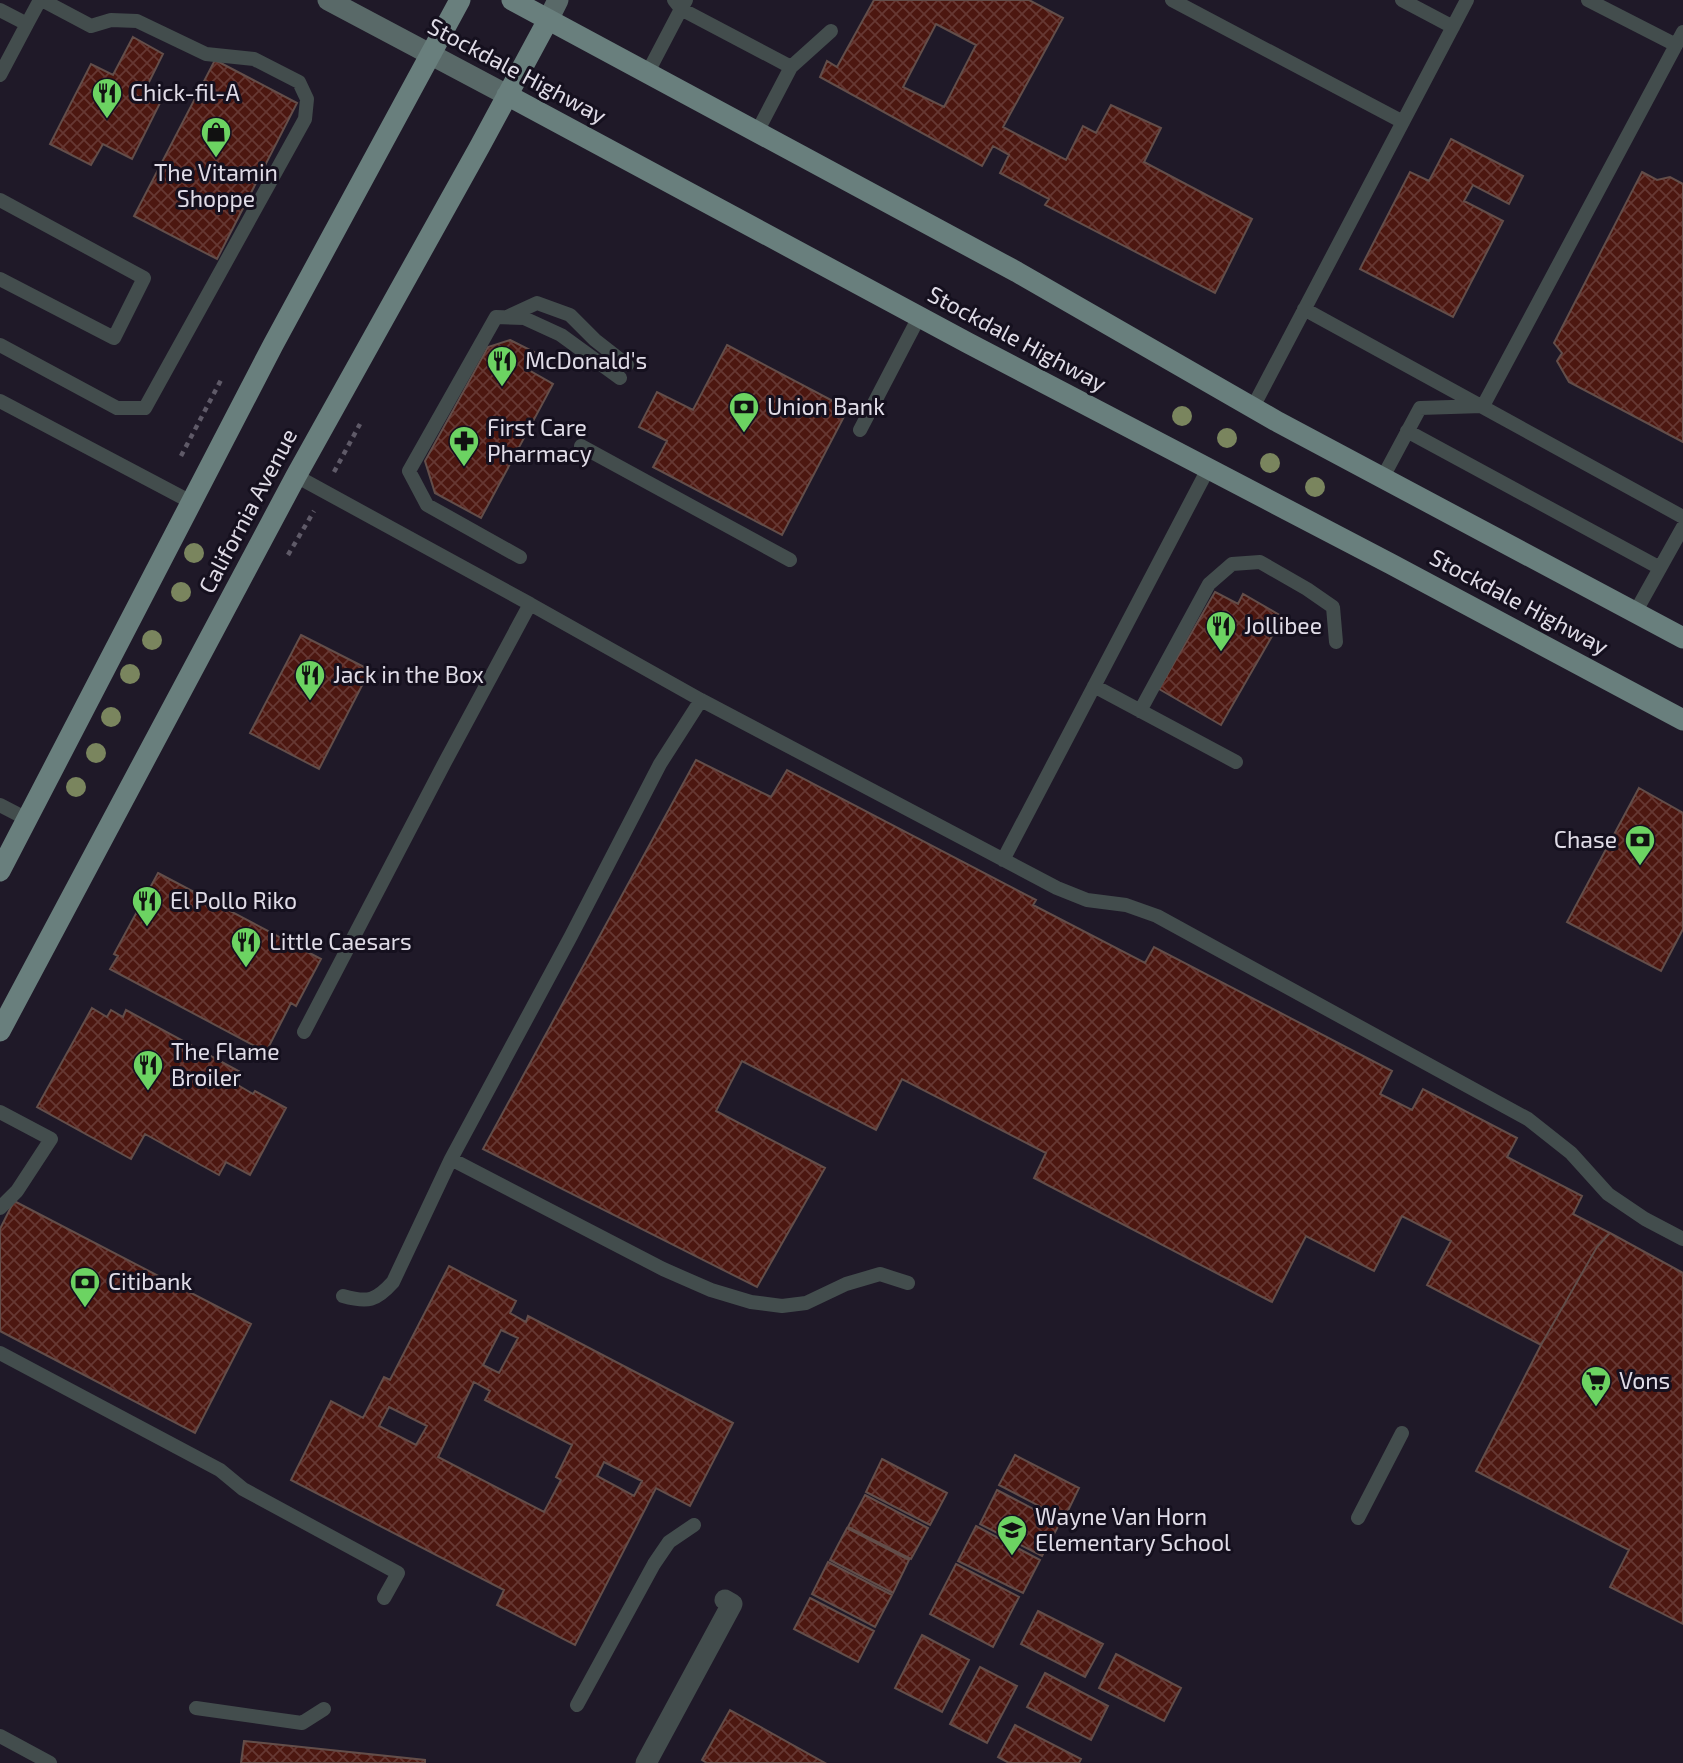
<svg xmlns="http://www.w3.org/2000/svg" width="1683" height="1763" font-family="'Exo 2',sans-serif">
<style>
.building{fill:url(#building-cross-hatch);stroke:#634e4a;stroke-width:2;fill-rule:evenodd}
.lines{fill:none;stroke-linecap:round;stroke-linejoin:round}
.path{stroke:#5f5a68;stroke-width:4.5;stroke-dasharray:5 5;stroke-linecap:butt}
.service{stroke:#434d4d;stroke-width:14}
.minor{stroke:#434d4d;stroke-width:21}
.secondary{stroke:#596968;stroke-width:21}
.primary{stroke:#697f7d;stroke-width:21}
.tree{fill:#7a855e}
.labels{text-anchor:middle;stroke-width:6;stroke-linejoin:round;paint-order:stroke}
.street-label{font-size:23px;fill:#e0dce7;stroke:#15101e}
.poi-label{font-size:23px;fill:#e0dce7;stroke:#15101e;text-anchor:start}
</style>
<defs>
<pattern id="building-cross-hatch" width="8" height="8" patternUnits="userSpaceOnUse" patternTransform="scale(1.75)"><rect width="8" height="8" fill="#4c1710"/><path d="M0 0l8 8M0 8l8-8" fill="none" stroke="#663833"/></pattern>
</defs>
<rect width="100%" height="100%" fill="#1f1928"/>
<!-- building -->
<path class="building" d="M874,0h155l34,18 -60,109 63,33 17,-34 13,7 15,-28 50,23 -17,34 108,57 -37,74 -170,-88 4,-6 -49,-26 9,-18 -16,-9 -11,20 -162,-89 7,-16 10,6zM936,24l40,21 -32,62 -41,-20z
M133,37l30,17 -17,34 17,9 -31,62 -29,-15 -12,21 -41,-21 41,-80 22,11z
M215,60l82,43 -80,156 -83,-43z
M1451,139l72,37 -14,28 -36,-19 -9,16 39,20 -50,96 -93,-48 50,-97 19,9z
M1642,172l15,8 13,-3 13,7v258l-114,-60 -12,-21 5,-8 -8,-10z
M510,340l24,12 -7,17 26,15 -72,134 -46,-25 -10,-32 63,-114z
M727,345l121,64 -66,126 -129,-68 14,-26 -28,-14 18,-35 36,18z
M1215,592l23,12 5,-10 40,23 -62,108 -62,-36z
M301,635l69,35 -51,99 -69,-36z
M696,760l75,37 16,-27 249,130 -3,5 112,58 9,-16 238,124 -12,23 32,16 11,-21 94,49 -10,19 75,39 -9,18 37,19 -13,14 -56,98 -114,-60 24,-44 -49,-25 -28,55 -68,-35 -34,66 -238,-124 12,-25 -144,-74 -26,51 -134,-69 -26,50 109,57 -68,119 -274,-138z
M1639,788l44,25v116l-22,42 -94,-49z
M158,873l163,86 -25,47 -5,-3 -25,49 -156,-83 8,-13 -4,-2z
M92,1008l15,9 4,-7 12,7 3,-7 116,63 -6,11 17,10 2,-3 31,17 -36,67 -24,-13 -7,13 -74,-41 -14,25 -94,-52z
M14,1201l237,123 -56,109 -195,-102v-102z
M1610,1233l73,40v351l-73,-37 19,-37 -153,-79 65,-126 56,-98z
M449,1266l67,35 -6,12 16,9 2,-6 205,107 -43,83 -34,-18 -81,157 -78,-40 7,-15 -213,-110 40,-79 32,17 21,-41 6,3zM501,1330l17,8 -19,35 -16,-8zM474,1382l16,9 -5,9 87,45 -16,32 5,3 -17,32 -106,-55zM389,1407l38,19 -11,19 -37,-19zM604,1462l38,19 -8,15 -37,-20z
M1015,1455l64,33 -15,31 -65,-34z
M882,1459l65,34 -17,32 -64,-33z
M997,1490l63,33 -18,33 -62,-32z
M865,1495l63,33 -17,31 -63,-32z
M976,1526l64,34 -17,33 -65,-32z
M847,1528l62,32 -16,33 -63,-33z
M828,1562l64,33 -17,32 -63,-33z
M956,1564l63,33 -26,50 -63,-33z
M810,1598l64,33 -16,31 -64,-33z
M1038,1611l65,33 -18,33 -64,-33z
M922,1635l47,25 -27,52 -47,-24z
M1116,1654l65,34 -17,33 -65,-33z
M980,1667l37,19 -30,57 -37,-19z
M1045,1673l63,33 -17,34 -64,-33z
M730,1710l95,53h-118l-5,-3z
M1015,1725l66,34 -2,4h-70l-11,-6z
M244,1741l181,19v3h-184z"/>
<g class="lines">
<!-- path -->
<path class="path" d="M181,456l40,-76
M334,472l26,-48
M288,555l26,-44"/>
<!-- service -->
<path class="service" d="M674,0l7,9 5,-9
M1172,0l231,122
M1402,0l51,27
M1588,0l88,45
M0,10l27,14 13,-24
M791,67l40,-36
M648,72l33,-63 110,58 -34,65
M0,75l27,-51
M0,200l144,78 -30,60 -114,-59
M1304,309l379,208
M509,316l28,-13 33,12 25,25 32,25
M0,345l117,63h28l160,-289 2,-20 -8,-17 -45,-23 -48,-5 -69,-33 -26,-1 -20,6 -49,-26
M0,401l193,102
M1483,406l200,-374
M1253,407l214,-407
M860,430l59,-113
M1407,431l253,137
M581,446l209,114
M296,476l234,128 -85,158 -141,270
M1383,477l37,-69 62,-2
M520,557l-93,-52 -18,-34 87,-154 28,1 37,17 59,43
M530,604l171,96 356,188 30,12 39,5 31,11 371,203 43,34 37,41 37,25 38,20
M1636,611l47,-84
M1094,686l142,76
M1140,711l69,-127 23,-20 28,-2 47,27 26,18 3,35
M0,805l27,14
M1003,860l205,-391
M0,1112l51,27 -34,52 -17,17
M451,1159l212,110 48,21 40,12 31,4 24,-3 40,-19 34,-10 28,9
M343,1296c25,7 33,5 50,-14l58,-123 120,-223 89,-172 41,-64
M0,1353l220,117 23,19 155,84 -14,25
M1358,1518l44,-85
M577,1705l77,-141 15,-22 25,-17
M196,1708l106,15 22,-14
M0,1736l50,27"/>
<!-- minor -->
<path class="minor" d="M646,1763l86,-159 -7,-4"/>
<!-- secondary -->
<path class="secondary" d="M328,0l179,95
M548,20l10,-20"/>
<!-- primary -->
<path class="primary" d="M512,0l505,272 261,150 405,216
M507,95l461,248 423,221 292,156
M0,871l273,-526 187,-345
M0,1031l296,-555 184,-330 68,-126"/>
</g>
<!-- trees -->
<g class="tree">
<circle cx="1182" cy="416" r="10"/>
<circle cx="1227" cy="438" r="10"/>
<circle cx="1270" cy="463" r="10"/>
<circle cx="1315" cy="487" r="10"/>
<circle cx="194" cy="553" r="10"/>
<circle cx="181" cy="592" r="10"/>
<circle cx="152" cy="640" r="10"/>
<circle cx="130" cy="674" r="10"/>
<circle cx="111" cy="717" r="10"/>
<circle cx="96" cy="753" r="10"/>
<circle cx="76" cy="787" r="10"/>
</g>
<!-- icons -->
<defs>
<g id="restaurant-pin" transform="scale(1.575)"><path d="M0 17L-7.5 6A9.5 9.5 0 1 1 7.5 6Z" fill="#6cd362" stroke="#15101e"/><path d="M-5-6h1v4h1v-4h1v4h1v-4h1v5L-1.5 .5V6h-2V.5L-5-1ZM5-6V6H3V1.5H1.5Q1.5-4 5-6Z" fill="#111"/></g>
<g id="shop-pin" transform="scale(1.575)"><path d="M0 17L-7.5 6A9.5 9.5 0 1 1 7.5 6Z" fill="#6cd362" stroke="#15101e"/><path d="M-5-2.5h2.3a2.7 3.5 0 0 1 5.4 0H5L5.5 6h-11ZM-1.5-2.5h3a1.5 2.3 0 0 0-3 0Z" fill="#111"/></g>
<g id="bank-pin" transform="scale(1.575)"><path d="M0 17L-7.5 6A9.5 9.5 0 1 1 7.5 6Z" fill="#6cd362" stroke="#15101e"/><path d="M-6-4H6V4H-6ZM0-2.3a2.3 2.3 0 1 0 0 4.6a2.3 2.3 0 1 0 0-4.6Z" fill="#111"/></g>
<g id="pharmacy-pin" transform="scale(1.575)"><path d="M0 17L-7.5 6A9.5 9.5 0 1 1 7.5 6Z" fill="#6cd362" stroke="#15101e"/><path d="M-2-6h4v4h4v4h-4v4h-4v-4h-4v-4h4Z" fill="#111"/></g>
<g id="supermarket-pin" transform="scale(1.575)"><path d="M0 17L-7.5 6A9.5 9.5 0 1 1 7.5 6Z" fill="#6cd362" stroke="#15101e"/><path d="M-6-5.5h2.5l.6 2H6L4.5 2H-2.5L-4.4-4H-6ZM-1.5 3.2a1.3 1.3 0 1 0 .1 0ZM3 3.2a1.3 1.3 0 1 0 .1 0Z" fill="#111"/></g>
<g id="school-pin" transform="scale(1.575)"><path d="M0 17L-7.5 6A9.5 9.5 0 1 1 7.5 6Z" fill="#6cd362" stroke="#15101e"/><path d="M0-5L7-2L0 1L-7-2ZM-4 1L0 2.5L4 1V4Q0 6-4 4Z" fill="#111"/></g>
</defs>
<g fill-rule="evenodd">
<use href="#restaurant-pin" x="107" y="93"/>
<use href="#shop-pin" x="216" y="132"/>
<use href="#restaurant-pin" x="502" y="361"/>
<use href="#bank-pin" x="744" y="407"/>
<use href="#pharmacy-pin" x="464" y="441"/>
<use href="#restaurant-pin" x="1221" y="626"/>
<use href="#restaurant-pin" x="310" y="675"/>
<use href="#bank-pin" x="1640" y="840"/>
<use href="#restaurant-pin" x="147" y="901"/>
<use href="#restaurant-pin" x="246" y="942"/>
<use href="#restaurant-pin" x="148" y="1065"/>
<use href="#bank-pin" x="85" y="1282"/>
<use href="#supermarket-pin" x="1596" y="1381"/>
<use href="#school-pin" x="1012" y="1530"/>
</g>
<g class="labels">
<!-- street labels -->
<g class="street-label">
<text transform="translate(517 71) rotate(28)" y="8">Stockdale Highway</text>
<text transform="translate(1017 339) rotate(28)" y="8">Stockdale Highway</text>
<text transform="translate(248 511) rotate(-62)" y="8">California Avenue</text>
<text transform="translate(1519 602) rotate(28)" y="8">Stockdale Highway</text>
</g>
<!-- poi labels -->
<g class="poi-label">
<text x="130" y="101">Chick-fil-A</text>
<text x="216" y="181" text-anchor="middle">The Vitamin<tspan x="216" dy="26">Shoppe</tspan></text>
<text x="525" y="369">McDonald's</text>
<text x="767" y="415">Union Bank</text>
<text x="487" y="436">First Care<tspan x="487" dy="26">Pharmacy</tspan></text>
<text x="1244" y="634">Jollibee</text>
<text x="333" y="683">Jack in the Box</text>
<text x="1617" y="848" text-anchor="end">Chase</text>
<text x="170" y="909">El Pollo Riko</text>
<text x="269" y="950">Little Caesars</text>
<text x="171" y="1060">The Flame<tspan x="171" dy="26">Broiler</tspan></text>
<text x="108" y="1290">Citibank</text>
<text x="1619" y="1389">Vons</text>
<text x="1035" y="1525">Wayne Van Horn<tspan x="1035" dy="26">Elementary School</tspan></text>
</g>
</g>
</svg>
